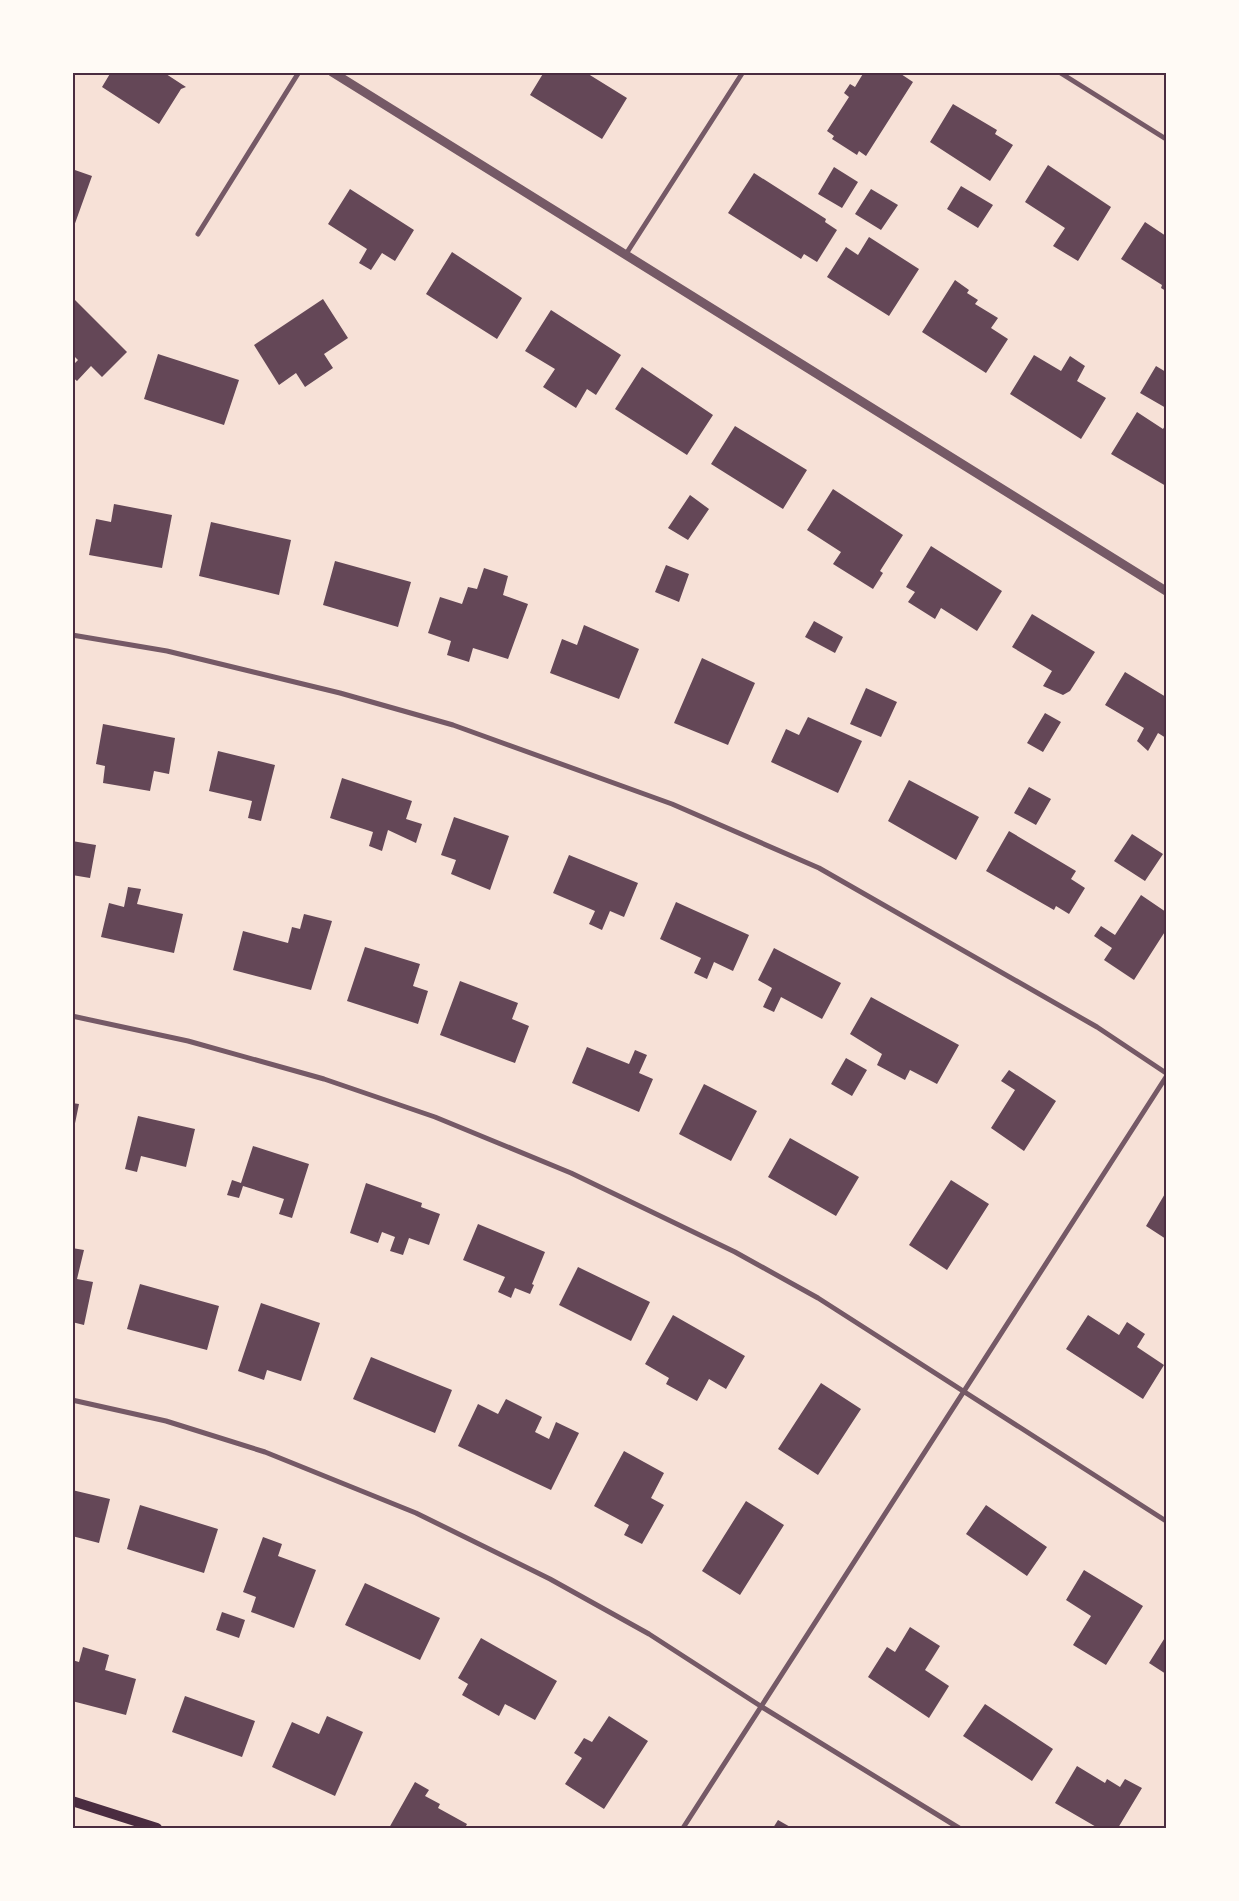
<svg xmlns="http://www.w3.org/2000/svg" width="1239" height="1901" font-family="Jost,sans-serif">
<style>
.building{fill:#644757}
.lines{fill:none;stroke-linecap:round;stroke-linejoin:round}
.minor{stroke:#755966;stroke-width:5}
.tertiary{stroke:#755966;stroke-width:9}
.secondary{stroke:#4a2c40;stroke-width:10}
.neatline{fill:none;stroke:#4a2c40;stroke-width:2}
</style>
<rect width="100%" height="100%" fill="#f7e1d7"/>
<!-- building -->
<path class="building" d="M111,72h52l23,15 -5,2 -22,35 -57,-37z
M544,72h41l42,26 -25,41 -72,-44z
M864,72h34l15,10 -47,74 -7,-5 -2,4 -25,-16 2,-3 -7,-5 22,-34 -5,-4 6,-9 5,3z
M953,104l44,26 -2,4 18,11 -23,36 -60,-39z
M1048,165l63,42 -33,54 -25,-15 12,-18 -40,-26z
M834,167l24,15 -16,26 -24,-14z
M72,169l20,7 -19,53h-1z
M754,173l72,46 -1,3 12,8 -20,32 -13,-8 -3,5 -73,-46z
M961,186l32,19 -15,23 -31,-19z
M350,189l64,41 -19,31 -13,-8 -11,17 -12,-7 8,-14 -39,-25z
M871,189l27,16 -17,25 -26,-16z
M1145,222l21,14v55l-5,-3 1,-3 -41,-26z
M869,237l50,32 -30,47 -62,-39 19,-30 12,8z
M452,252l70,46 -25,41 -71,-45z
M955,280l14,10 -2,3 11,7 -3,4 23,14 -7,10 17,11 -22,34 -64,-41z
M323,299l25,39 -24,16 9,14 -28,19 -9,-14 -17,12 -25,-40z
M75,300l52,52 -25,25 -11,-11 -14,15 -5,-4v-11l6,-6 -6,-6v-52z
M551,310l70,45 -25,40 -9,-6 -11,19 -33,-21 12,-18 -30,-18z
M158,354l81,26 -15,45 -80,-26z
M1034,355l27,16 9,-15 15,10 -8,15 29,17 -25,41 -71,-45z
M1156,366l10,6v36l-26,-15z
M642,367l71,48 -26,40 -72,-46z
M1137,412l26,17 3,-5v62l-55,-32z
M735,426l72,44 -24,39 -72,-45z
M833,489l70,46 -23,36 3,2 -10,16 -40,-25 8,-12 -34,-22z
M690,495l19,14 -21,31 -20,-12z
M114,504l58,11 -10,53 -73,-13 7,-36 15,3z
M211,522l80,18 -12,55 -80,-19z
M931,546l71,45 -25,40 -36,-23 -6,11 -27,-17 7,-10 -9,-5z
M335,561l76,21 -13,45 -75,-22z
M666,565l23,9 -10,28 -24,-10z
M484,568l24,8 -5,19 25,9 -20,55 -35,-11 -4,14 -22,-7 4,-14 -23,-8 12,-36 22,7 6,-17 9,2z
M1032,614l63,38 -25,39 -7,4 -20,-9 9,-15 -40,-24z
M814,621l29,16 -8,16 -30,-16z
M584,625l55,24 -20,50 -69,-26 12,-34 15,6z
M702,658l53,25 -27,62 -54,-22z
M1125,672l41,25v41l-8,-5 -10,18 -11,-10 7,-13 -39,-23z
M866,688l31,14 -16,35 -31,-13z
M1045,713l16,9 -18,30 -16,-9z
M808,717l54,24 -24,52 -67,-31 15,-33 13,6z
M103,724l72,14 -6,36 -15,-3 -4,20 -47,-8 2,-17 -9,-2z
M218,751l57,14 -14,56 -13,-3 4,-17 -43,-10z
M342,778l70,23 -6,18 16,5 -6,19 -28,-13 -6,21 -13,-5 4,-14 -43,-14z
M909,780l70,37 -23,43 -68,-39z
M1029,787l22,12 -15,26 -22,-12z
M454,817l55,19 -19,54 -39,-16 5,-14 -15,-5z
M1009,831l67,40 -5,8 14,9 -16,26 -13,-8 -2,4 -68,-39z
M1132,834l31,20 -18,27 -31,-20z
M72,841l24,4 -6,33 -18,-3z
M569,855l69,28 -14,34 -14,-6 -8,19 -13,-6 6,-13 -42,-18z
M128,887l13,2 -4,15 46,10 -9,39 -73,-16 8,-34 15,4z
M1141,895l25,17v18l-32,50 -30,-20 8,-12 -18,-12 7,-10 14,9z
M676,902l73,33 -16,36 -19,-9 -7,17 -13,-6 7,-15 -41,-19z
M304,914l28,7 -21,69 -78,-20 10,-39 45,12 4,-16 8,2z
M365,947l55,17 -7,22 15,5 -10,33 -71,-23z
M774,948l67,35 -19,36 -41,-22 -7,15 -11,-5 9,-19 -14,-8z
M460,981l58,22 -6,16 17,7 -14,37 -75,-28z
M871,997l88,48 -22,39 -27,-14 -5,10 -28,-15 5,-11 -32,-20z
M587,1047l42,17 6,-14 12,5 -8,18 14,6 -14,33 -67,-29z
M846,1058l21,12 -15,26 -21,-12z
M1009,1070l47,31 -32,50 -33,-23 24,-38 -14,-9z
M704,1084l53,27 -26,50 -52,-27z
M72,1103l7,1 -6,29h-1z
M138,1116l57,13 -9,38 -45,-11 -4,16 -12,-3z
M790,1138l69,39 -23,39 -68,-39z
M253,1146l56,18 -17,54 -13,-4 5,-15 -41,-13 -4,12 -12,-3 5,-15 9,3z
M951,1180l38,24 -42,66 -38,-25z
M366,1183l56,20 -1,4 19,7 -11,31 -20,-7 -6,17 -13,-4 5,-14 -13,-5 -4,11 -28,-10z
M1166,1192v47l-20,-13z
M478,1224l67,28 -13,32 2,1 -4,9 -15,-6 -4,10 -13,-6 7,-15 -42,-17z
M72,1248l12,2 -7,29 16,3 -9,43 -12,-3z
M578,1267l72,35 -19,39 -72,-36z
M140,1284l79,22 -12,44 -80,-21z
M261,1303l59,20 -19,58 -34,-11 -3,10 -26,-9z
M673,1315l72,41 -19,33 -17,-10 -12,22 -31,-17 3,-6 -24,-14z
M1088,1315l31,20 8,-13 18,12 -8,13 27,18 -21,34 -77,-50z
M371,1357l81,33 -17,43 -82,-34z
M821,1383l40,26 -43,66 -40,-26z
M506,1399l36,18 -7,15 14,7 7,-17 23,11 -28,57 -93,-44 20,-42 20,10z
M624,1451l40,22 -13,25 13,7 -22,39 -18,-9 5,-10 -35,-19z
M72,1490l38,9 -11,44 -27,-7z
M746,1501l38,24 -44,70 -38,-24z
M140,1505l78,24 -14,44 -77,-24z
M986,1505l61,42 -20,29 -61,-42z
M263,1537l19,7 -4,12 38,14 -22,58 -43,-16 5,-15 -13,-5z
M1084,1570l59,36 -37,59 -33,-20 18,-29 -25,-16z
M365,1583l75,35 -20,42 -75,-35z
M222,1612l23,8 -6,18 -23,-8z
M910,1627l30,19 -15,24 24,16 -20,32 -61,-41 19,-30 8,5z
M1166,1636v38l-17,-11z
M481,1638l76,43 -22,39 -30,-16 -6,12 -37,-21 6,-11 -10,-6z
M83,1647l26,8 -4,15 31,9 -10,36 -54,-14v-41l7,2z
M185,1696l70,25 -13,36 -70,-25z
M985,1704l68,45 -21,32 -69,-45z
M327,1716l36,16 -28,64 -63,-29 20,-45 27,12z
M609,1716l39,25 -44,68 -39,-25 17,-26 -8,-5 10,-15 8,4z
M1077,1766l28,17 2,-4 13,8 5,-8 17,9 -24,40h-20l-43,-25z
M415,1782l14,8 -4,6 15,8 -2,4 29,16 -2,4h-76z
M778,1820l14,8h-19z"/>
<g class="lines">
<!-- minor -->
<path class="minor" d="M1059,72l107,67
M198,234l101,-162
M626,254l117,-182
M72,635l95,16 173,42 113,32 219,79 147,64 278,159 69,46
M72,1016l116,25 136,38 111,38 136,56 164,79 83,46 348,223
M72,1400l94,21 99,31 151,61 134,66 99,55 113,73 197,121
M683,1828l483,-751"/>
<!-- tertiary -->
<path class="tertiary" d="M332,72l834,519"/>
<!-- secondary -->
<path class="secondary" d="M72,1801l85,27"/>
</g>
<!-- border -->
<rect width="1239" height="1901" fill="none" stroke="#fffaf5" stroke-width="148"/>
<rect x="74" y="74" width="1091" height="1753" class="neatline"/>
</svg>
